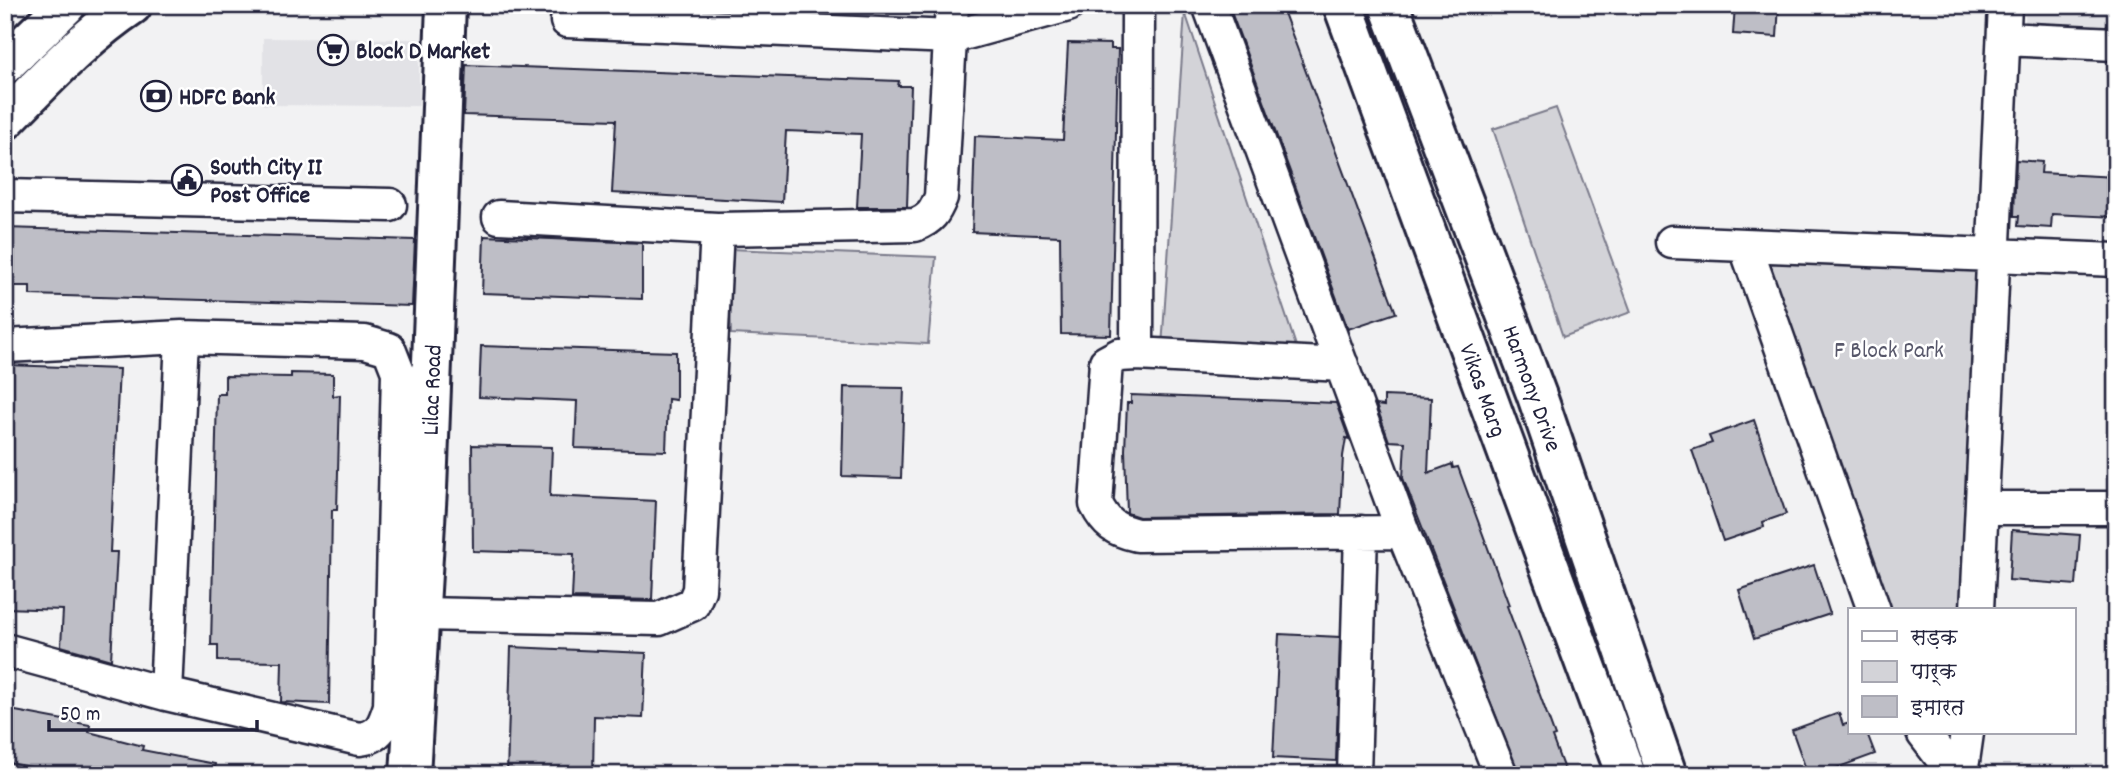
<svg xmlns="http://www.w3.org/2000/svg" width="2121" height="780" font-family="Dekko,'Playpen Sans Deva',sans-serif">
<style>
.built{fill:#e2e2e6}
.green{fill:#d3d3d8;stroke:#7a7a8a;stroke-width:2}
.building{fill:#bebec6;stroke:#22223b;stroke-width:2}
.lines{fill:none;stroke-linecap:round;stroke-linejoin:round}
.street-casing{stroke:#22223b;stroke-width:37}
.secondary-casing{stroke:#22223b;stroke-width:44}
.street{stroke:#fff;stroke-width:32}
.secondary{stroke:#fff;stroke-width:38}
.labels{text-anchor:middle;stroke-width:5;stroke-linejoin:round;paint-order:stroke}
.poi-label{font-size:24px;font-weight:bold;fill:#22223b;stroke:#fff;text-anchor:start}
.park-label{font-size:24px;fill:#57576a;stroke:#fff}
.street-label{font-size:24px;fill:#22223b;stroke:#fff}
</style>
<rect width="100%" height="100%" fill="#f2f2f3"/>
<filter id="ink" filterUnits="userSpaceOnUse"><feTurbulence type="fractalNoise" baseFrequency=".0143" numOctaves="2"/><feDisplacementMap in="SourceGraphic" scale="14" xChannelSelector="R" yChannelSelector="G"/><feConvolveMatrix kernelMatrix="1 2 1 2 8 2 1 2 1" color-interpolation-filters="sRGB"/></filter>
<g filter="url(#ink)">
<!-- built -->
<path class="built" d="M2026,5h90v20l-91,-3z
M263,38l156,1v67l-156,-1z"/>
<!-- green -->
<path class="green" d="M1185,12l114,343 -137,-8z
M1556,108l75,204 -68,25 -70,-208z
M729,249l207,8 -8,87 -197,-10z
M1761,254l222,10 -21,346h-78z"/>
<!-- building -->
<path class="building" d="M1240,5h41l115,308 -48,16 -118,-320z
M1735,5h44l-2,32 -44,-3z
M1068,43l43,1v5h7l-7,286 -50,-1 -1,-98 -88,-4 3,-96 88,4z
M466,65l433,16 -1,5h13l-4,121h-50l4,-73 -75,-3 -4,71 -170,-9 4,-73 -152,-5z
M2016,160l26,2 -1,11 75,4v40l-64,-3 -1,14 -33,-2 1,-10h-5z
M5,228l410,12 -3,66 -382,-11v-9h-25z
M484,236l158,7v56l-160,-6z
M481,346l195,6v48l-8,-1 -2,52 -91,-3 2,-47 -98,-4z
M7,365l112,4 -9,183h7l-6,108 -50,-14 2,-36 -58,-2v-126l5,-66h-5z
M291,373l42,1v22l7,-1 -3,115h-5l-3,194 -48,-2 1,-40 -64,-1v-16h-7l6,-251h8v-18l66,1z
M844,387l60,1 -3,90 -59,-2z
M1131,395l205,8 13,36 -3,-1 -3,18 -3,58 -201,3 -12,-4 -2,-63 2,-47h4z
M1384,396l47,2 -3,75 24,-9 1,4 5,-1 51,138 -2,1 48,130 -3,1 14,38h-47l-116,-297 2,-36 -16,-1 -13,-36 8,1z
M1754,420l32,94 -23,8 1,5 -41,14 -31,-91 20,-7 -3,-7z
M472,445l80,2 -2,49 106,5 -4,99 -80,-2 2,-44 -101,-3z
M2012,530l68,5 -4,50 -67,-5z
M1814,565l16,49 -76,25 -15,-49z
M1279,634l61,3 -4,124 -63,-3z
M511,647l135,6 -3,65 -49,-2 -1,59h-86z
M5,709l85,16 -1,7 54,14 -1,4 73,14 -1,11h-141l-68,-13z
M1839,713l4,12 7,-2v10h17l8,21 -58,21h-9l-16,-45z"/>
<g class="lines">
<!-- street casing -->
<g class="street-casing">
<path id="street" d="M1209,5l194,527 98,243
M567,21l385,16 116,-32
M2004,39l112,5
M5,196l385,9
M499,217l218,12 198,-4c16,-6 20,-13 26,-28l11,-192
M1672,242l444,18
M1745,245l129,365
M5,346l177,-9 183,5 24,7 9,23 -8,334c-6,19 -10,31 -31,33l-193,-45 -161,-44
M1137,354l1,-349
M1342,365l-205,-11 -18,1 -13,7 -10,142c10,20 19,26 41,31l266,-3
M1983,508h133
M1977,610l28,-605
M420,614l239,5 34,-15 6,-14 18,-361
M166,694l16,-357
M1923,733l32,42
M1354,775l7,-243
M1961,775l6,-42"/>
</g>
<!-- secondary casing -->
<g class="secondary-casing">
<path id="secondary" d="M1343,5l283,770
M1389,5l148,391 130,379
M5,64l61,-59
M5,120c41,-41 79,-83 127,-115
M410,775l17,-286 19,-484"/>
</g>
<!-- street -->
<use href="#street" class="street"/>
<!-- secondary -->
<use href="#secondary" class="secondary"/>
</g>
</g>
<!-- icons -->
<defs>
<g id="supermarket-ring" transform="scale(1.575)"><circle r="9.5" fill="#fff" stroke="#22223b" stroke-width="1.5"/><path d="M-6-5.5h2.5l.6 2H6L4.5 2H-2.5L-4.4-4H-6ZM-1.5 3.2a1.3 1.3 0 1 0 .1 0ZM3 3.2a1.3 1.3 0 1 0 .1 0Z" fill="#22223b"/></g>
<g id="bank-ring" transform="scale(1.575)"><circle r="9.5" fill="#fff" stroke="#22223b" stroke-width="1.5"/><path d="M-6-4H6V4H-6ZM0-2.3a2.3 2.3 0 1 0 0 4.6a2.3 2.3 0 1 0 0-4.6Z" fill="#22223b"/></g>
<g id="civic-ring" transform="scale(1.575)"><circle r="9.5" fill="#fff" stroke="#22223b" stroke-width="1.5"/><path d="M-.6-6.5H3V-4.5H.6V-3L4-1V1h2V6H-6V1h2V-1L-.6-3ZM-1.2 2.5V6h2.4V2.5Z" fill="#22223b"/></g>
</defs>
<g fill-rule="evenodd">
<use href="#supermarket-ring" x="333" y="50"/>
<use href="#bank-ring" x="156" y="96"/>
<use href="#civic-ring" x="187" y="180"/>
</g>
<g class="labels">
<!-- poi labels -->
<g class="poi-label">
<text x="356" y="58">Block D Market</text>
<text x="179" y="104">HDFC Bank</text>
<text x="210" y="174">South City II<tspan x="210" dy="28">Post Office</tspan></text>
</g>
<!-- park labels -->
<g class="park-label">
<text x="1889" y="357">F Block Park</text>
</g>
<!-- street labels -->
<g class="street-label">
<text transform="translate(1533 388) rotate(70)" y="8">Harmony Drive</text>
<text transform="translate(431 390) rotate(-88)" y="8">Lilac Road</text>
<text transform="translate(1484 390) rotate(70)" y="8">Vikas Marg</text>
</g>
</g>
<!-- margin -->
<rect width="2121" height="780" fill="none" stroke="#fff" stroke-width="28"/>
<rect x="14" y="14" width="2093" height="752" fill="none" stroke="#22223b" stroke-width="2.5" filter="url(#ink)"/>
<!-- legend -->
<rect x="1848" y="608" width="228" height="126" fill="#ffffff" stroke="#a7a7b1" stroke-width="2"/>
<rect x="1862" y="631" width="35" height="10" fill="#ffffff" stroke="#a7a7b1" stroke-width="2"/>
<text x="1911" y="644" font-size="21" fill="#22223b">सड़क</text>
<rect x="1862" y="661" width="35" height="21" fill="#d3d3d8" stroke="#a7a7b1" stroke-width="2"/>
<text x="1911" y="678" font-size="21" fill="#22223b">पार्क</text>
<rect x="1862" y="696" width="35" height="21" fill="#bebec6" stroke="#a7a7b1" stroke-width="2"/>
<text x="1911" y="714" font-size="21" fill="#22223b">इमारत</text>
<!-- scale -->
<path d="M49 720v10h208v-10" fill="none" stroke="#22223b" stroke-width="3.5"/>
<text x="60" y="720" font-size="21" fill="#22223b" stroke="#ffffff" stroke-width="5" paint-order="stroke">50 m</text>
</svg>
